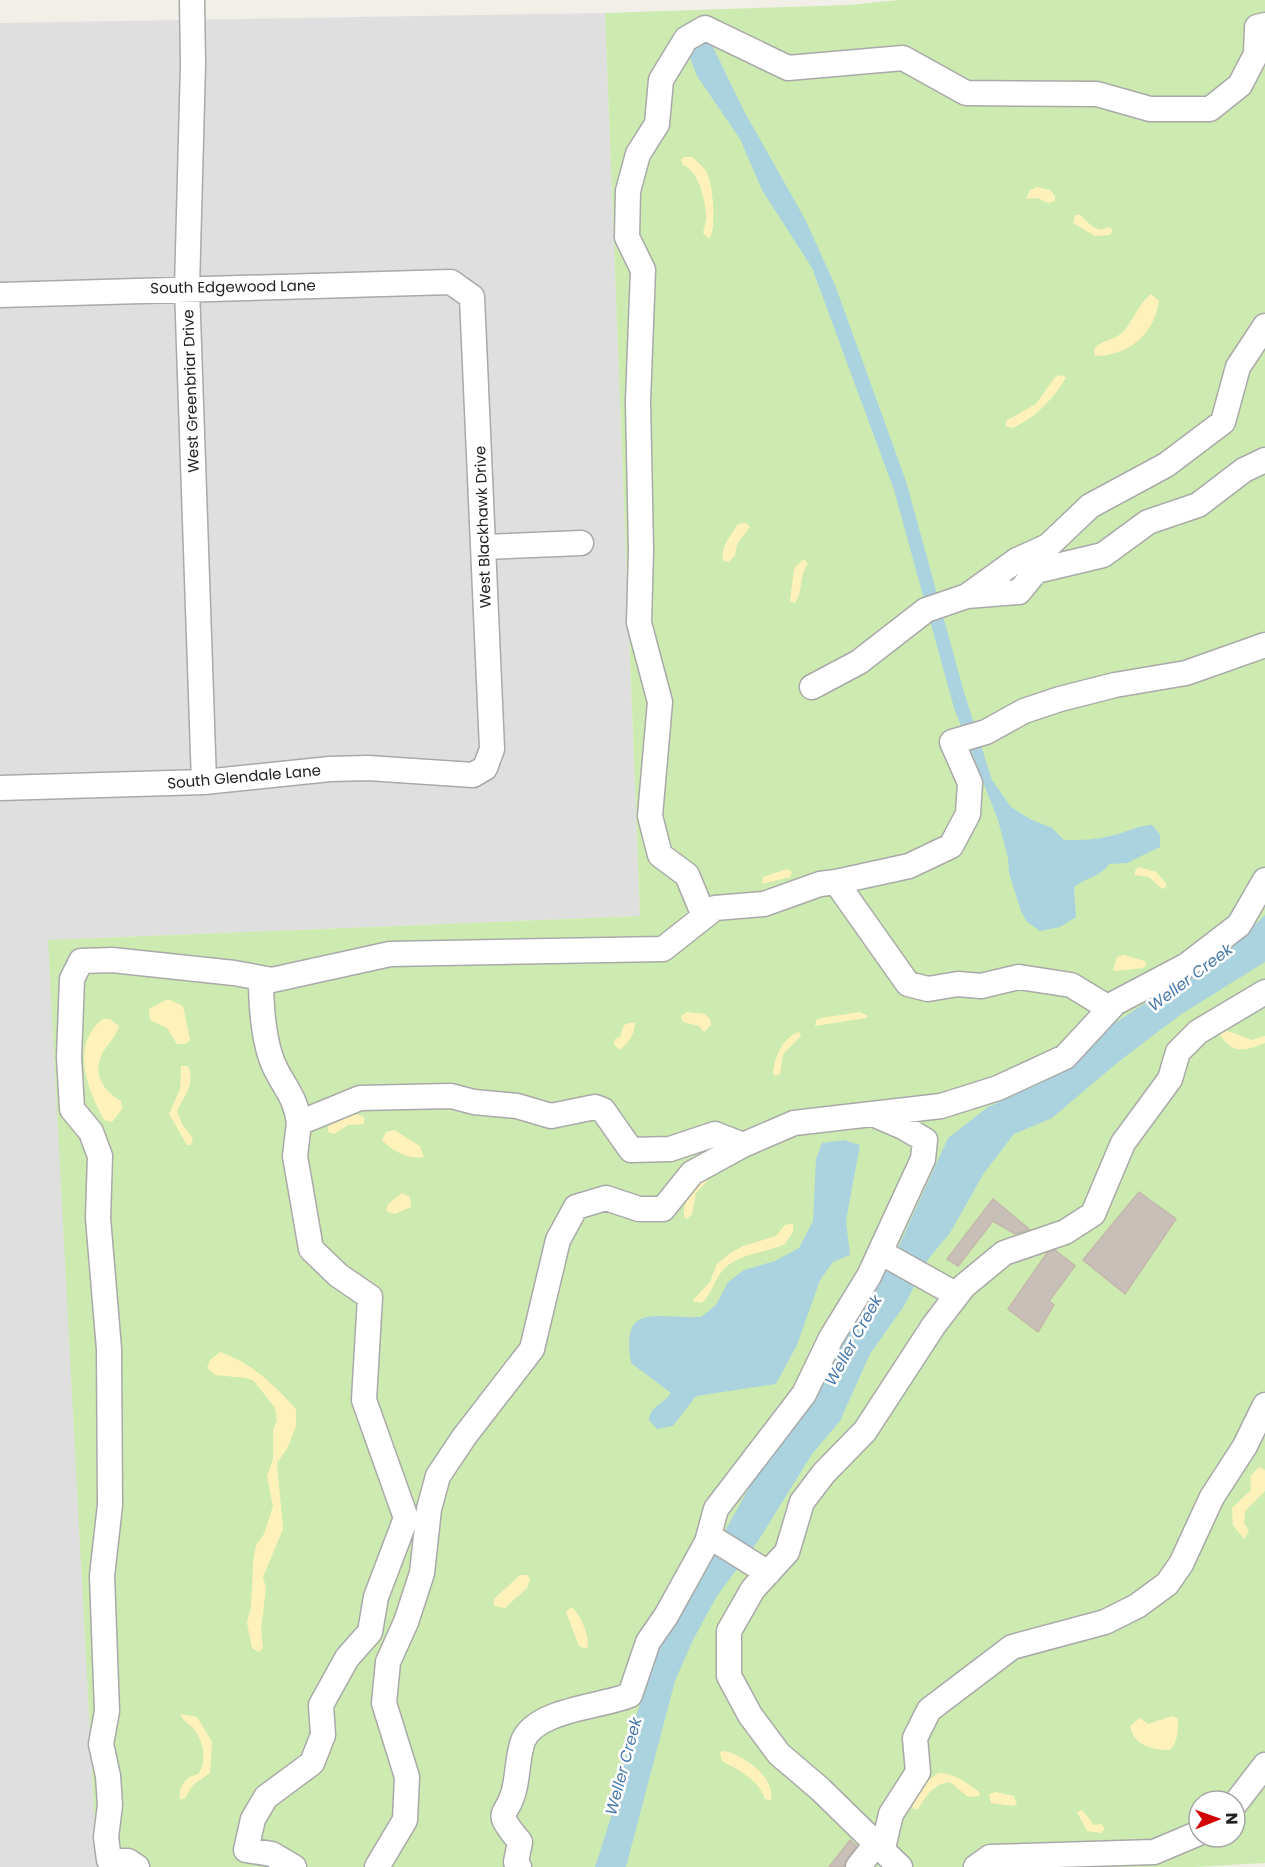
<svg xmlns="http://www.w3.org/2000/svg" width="1265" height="1867" font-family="Poppins,sans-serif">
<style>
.residential{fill:#e0dfdf}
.grass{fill:#cdebb0;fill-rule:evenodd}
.sand{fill:#fff1ba}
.water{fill:#aad3df}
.building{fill:#c7bfb8;stroke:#c4b6ab;stroke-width:1.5}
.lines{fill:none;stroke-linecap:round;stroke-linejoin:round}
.minor-casing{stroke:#a9a9a9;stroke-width:27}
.minor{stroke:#fff;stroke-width:24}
.labels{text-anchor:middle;stroke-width:5;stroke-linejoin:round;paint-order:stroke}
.street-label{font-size:15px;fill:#222;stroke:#fff}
.water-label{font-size:16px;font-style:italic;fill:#4a7aab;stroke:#fff}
</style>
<rect width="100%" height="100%" fill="#f2efe9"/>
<!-- residential -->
<path class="residential" d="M605,13l35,903 -591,24 48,927h-97v-1844z"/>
<!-- grass -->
<path class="grass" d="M900,0h365v1863l-70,4h-1098l-49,-927 592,-24 -35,-903 243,-8zM1199,1801h36v36h-36z"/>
<!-- sand -->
<path class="sand" d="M684,157h8c5,4 10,9 14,14 7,10 11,59 3,68l-6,-6c1,-6 4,-12 3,-18 -1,-16 -7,-44 -23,-50l-2,-5z
M1037,187l13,3 5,6v5l-7,2 -10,-5 -12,1 4,-9z
M1075,215h5l13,12 8,3 7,-3 5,3 -3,5 -15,1 -22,-13z
M1151,294l8,7c-5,34 -31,55 -64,55l-1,-7c7,-9 19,-8 28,-16 12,-12 15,-28 29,-39z
M1062,375l4,3 -2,3c-13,20 -30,38 -52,47l-6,-2v-5l30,-17 19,-27z
M746,523l4,4 -13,17 -2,12 -7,6 -5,-2c-3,-13 9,-26 15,-36z
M804,559l4,5c-10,12 -4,27 -13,39l-5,-2 4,-33z
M1139,867l17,5 10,11v4l-4,2 -13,-12 -14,-2v-4z
M787,869l5,3 -2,5 -28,7 1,-7z
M1123,955l22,6 1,4 -3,3 -27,3 -3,-1 4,-13z
M168,999l15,7 7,34 -4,4h-9l-10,-16 -17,-8 -1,-11z
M687,1012l18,2 5,5 1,6 -7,7 -5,-6 -16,-4 -2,-6z
M860,1012l8,4 -2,2 -51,8 1,-6 5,-2z
M103,1019h7l9,7c-3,11 -12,18 -17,28 -10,21 2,37 19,47l1,8 -10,13 -8,-2c-16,-30 -35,-75 -1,-101z
M629,1023h6c0,11 -7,21 -16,27l-5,-6 1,-5 5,-2 4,-12z
M1225,1030l27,10 13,-4v7c-21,8 -31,12 -45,-8z
M799,1032l2,4 -18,18 -3,20 -5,2 -2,-3c2,-17 9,-35 26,-41z
M181,1066h7c8,18 -4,30 -11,45l5,13 11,14 -2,7h-4l-18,-31 11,-25z
M356,1114l8,3v7l-16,1 -14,9 -6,-2v-7l7,-6z
M394,1130l26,16 4,11c-15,3 -32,-6 -42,-17l4,-8z
M709,1173l2,4 -15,16 -4,21 -5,5 -3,-2c-1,-20 11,-30 25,-44z
M402,1193l8,4 1,10 -16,7 -9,-3 2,-7z
M793,1223v9l-8,12c-19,9 -45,9 -60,24 -11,10 -12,25 -23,35l-10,-2 18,-19 7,-18 12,-10 14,-8 33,-10 9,-11z
M220,1352c33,12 52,31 76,57v17l-8,21 -11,16 6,66 -20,48 3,11 -5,42 2,18 -4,4 -7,-4 -5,-25 4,-16 2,-44 3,-18 8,-11 9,-28 -6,-30 6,-17v-28l4,-11 -2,-12 -21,-27 -8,-3 -31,-3 -8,-7 3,-8z
M1259,1467l6,3v21l-20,20 -1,12 5,8 -5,8 -11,-14 -1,-17 19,-18 -1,-13z
M520,1575h7l3,4 -3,9 -22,20 -11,-2v-7z
M571,1607c9,6 20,31 16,42l-8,-3 -13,-34z
M180,1714l17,3 15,25 -2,31 -17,12 -8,13 -5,2c-2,-13 5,-23 18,-26 9,-11 6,-30 -2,-42 -5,-8 -13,-10 -16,-18z
M1172,1716l6,3c0,11 0,23 -8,31 -17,0 -36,-4 -40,-24l10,-8 8,6z
M725,1751c19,5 50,25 46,49l-6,-1c-6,-19 -26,-29 -43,-38l-2,-9z
M939,1773c15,0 28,10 40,19l1,4 -12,1 -18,-15c-17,2 -23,13 -32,27h-5c-2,-13 15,-30 26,-36z
M996,1792l18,4 3,8 -4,2 -22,-3 -2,-9z
M1082,1810l12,15 7,-1 4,5 -4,4 -14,-2 -10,-19z"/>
<!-- water -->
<path class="water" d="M706,38l6,7 32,66 61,108 30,66 71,196 58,211 28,88 19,27 19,12 22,9 12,12c17,0 33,0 50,-5 13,-3 23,-9 38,-10l8,9v13l-33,16 -18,1c-7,12 -24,14 -35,23l2,30 -16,10 -20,4 -13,-9 -6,-11 -12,-38 -1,-15 -10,-38 -44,-112 -60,-218 -82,-222 -50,-78 -22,-51 -43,-63 -10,-26z
M1265,915v47l-85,53 -63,48 -65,55 -38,16 -30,39 -34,60 -21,25 -25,48 -34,48 -30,67 -28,33 -52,84 -43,58 -24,44 -18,41 -49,186h-31l17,-53 20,-86 26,-78 95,-169 42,-58 97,-162 56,-123 40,-31 51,-23 67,-55 50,-33 67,-40z
M844,1140l16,5 -14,76 4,34 -17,7 -13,18 -23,65 -21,39 -80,12 -23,30 -16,3 -8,-9c1,-14 15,-16 22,-27l-40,-30c-11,-62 26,-44 70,-46l15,-12 12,-23 16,-12 31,-9 24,-13 14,-27 3,-62 6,-16z"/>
<!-- building -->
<path class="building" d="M1139,1192l37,27 -51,75 -42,-34z
M993,1199l36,30 -14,5 -22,-13 -35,45 -11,-7z
M1055,1250l20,16 -26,35 5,4 -16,27 -30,-23 39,-56z
M850,1840l7,6 -10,12 -3,9h-15z"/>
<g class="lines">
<!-- minor casing -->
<g class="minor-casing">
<path id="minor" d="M192,0l1,64 -6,224 17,494
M0,295l451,-13 21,15 20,452 -7,19 -12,7 -105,-7 -38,1 -126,13 -204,6
M485,547l96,-4
M967,596l52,-4 17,-21 67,-16 45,-33 50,-17 46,-35 21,-10
M812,687l47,-25 67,-52 41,-14 50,-36 31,-14 42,-40 76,-41 57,-43 15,-55 27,-41
M836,882l73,-16 42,-20 17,-32 2,-31 -18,-41 34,-10 38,-21 36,-12 55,-14 71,-12 79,-28
M704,916l-17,-41 -27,-20 -10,-39 10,-114 -21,-79 2,-73 -3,-149 5,-131 -16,-33 1,-46 10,-37 19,-30 4,-44 25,-41 19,-11 83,40 115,-10 63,35 131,1 53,15h60l30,-24 16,-31 1,-27 8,-2
M261,978c0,26 2,56 10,80 9,26 24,34 28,65
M880,1252l77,43
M709,1536l59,37
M1235,1804l30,-39
M883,1848l8,-34 27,-42 -3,-34 14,-28 83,-63 93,-25 32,-16 30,-22 14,-20 31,-67 33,-51 20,-41
M137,1867l-9,-6 -19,-1 -3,-23 4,-32 -2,-29 -7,-32 6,-33 -5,-135 8,-71 -1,-156 -11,-131 2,-62 -9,-24 -19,-23 -3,-52 3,-78 9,-18 31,-1 122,13 38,7 118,-26 273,-5 52,-41 49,-4 56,-20 16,-2 72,102 20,5 30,-5 23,2 38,-9 52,8 38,23
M294,1867l-22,-13 -26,-4 7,-31 13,-22 46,-34 11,-28 -2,-30 26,-47 23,-26 6,-35 30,-79 -42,-118 6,-103 -32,-22 -27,-26 -16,-93 4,-33 61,-25 91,-2 23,6 43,4 34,10 44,-9 8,3 28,40 39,-1 45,-15 28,11
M377,1867l28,-47 2,-43 -23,-74 4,-41 18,-40 16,-49 7,-64 9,-33 26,-39 68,-88 26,-109 18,-33 30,-9 33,11h24l29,-36 51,-28 51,-22 147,-17 57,-18 67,-31 50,-54 72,-38 52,-40 26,-45
M519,1867l-3,-5 4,-20c-30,-36 -11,-22 -5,-56 3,-14 3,-31 8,-45 13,-32 79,-34 107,-46l18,-53 18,-26 41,-74 9,-33 88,-115 27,-56 38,-62 54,-117 2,-19 -22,-13 -30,-13
M858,1867l19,-24
M900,1867l-80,-78 -41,-35 -29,-39 -21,-39v-45l24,-42 34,-37 15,-50 22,-29 41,-42 69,-106 30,-39 40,-33 61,-21 28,-18 30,-71 47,-64 8,-27 20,-20 67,-40
M976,1867l14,-10 164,-5 45,-19"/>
</g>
<!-- minor -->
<use href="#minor" class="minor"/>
</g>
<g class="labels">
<!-- street labels -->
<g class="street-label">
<text transform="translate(233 287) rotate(-1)" y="5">South Edgewood Lane</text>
<text transform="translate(191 391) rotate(-92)" y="5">West Greenbriar Drive</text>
<text transform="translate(483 527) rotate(-92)" y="5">West Blackhawk Drive</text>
<text transform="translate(244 777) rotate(-5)" y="5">South Glendale Lane</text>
</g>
<!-- water labels -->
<g class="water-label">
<text transform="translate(1190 977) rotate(-37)" y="6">Weller Creek</text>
<text transform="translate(853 1340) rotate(-61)" y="6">Weller Creek</text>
<text transform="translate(623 1766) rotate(-75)" y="6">Weller Creek</text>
</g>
</g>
<!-- north arrow -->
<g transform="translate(1217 1819) rotate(89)"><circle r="28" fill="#ffffff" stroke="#a7a7a7" stroke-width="1.5"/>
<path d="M0-4.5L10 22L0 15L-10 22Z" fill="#d40000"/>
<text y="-9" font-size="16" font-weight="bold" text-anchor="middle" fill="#222222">N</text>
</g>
</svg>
